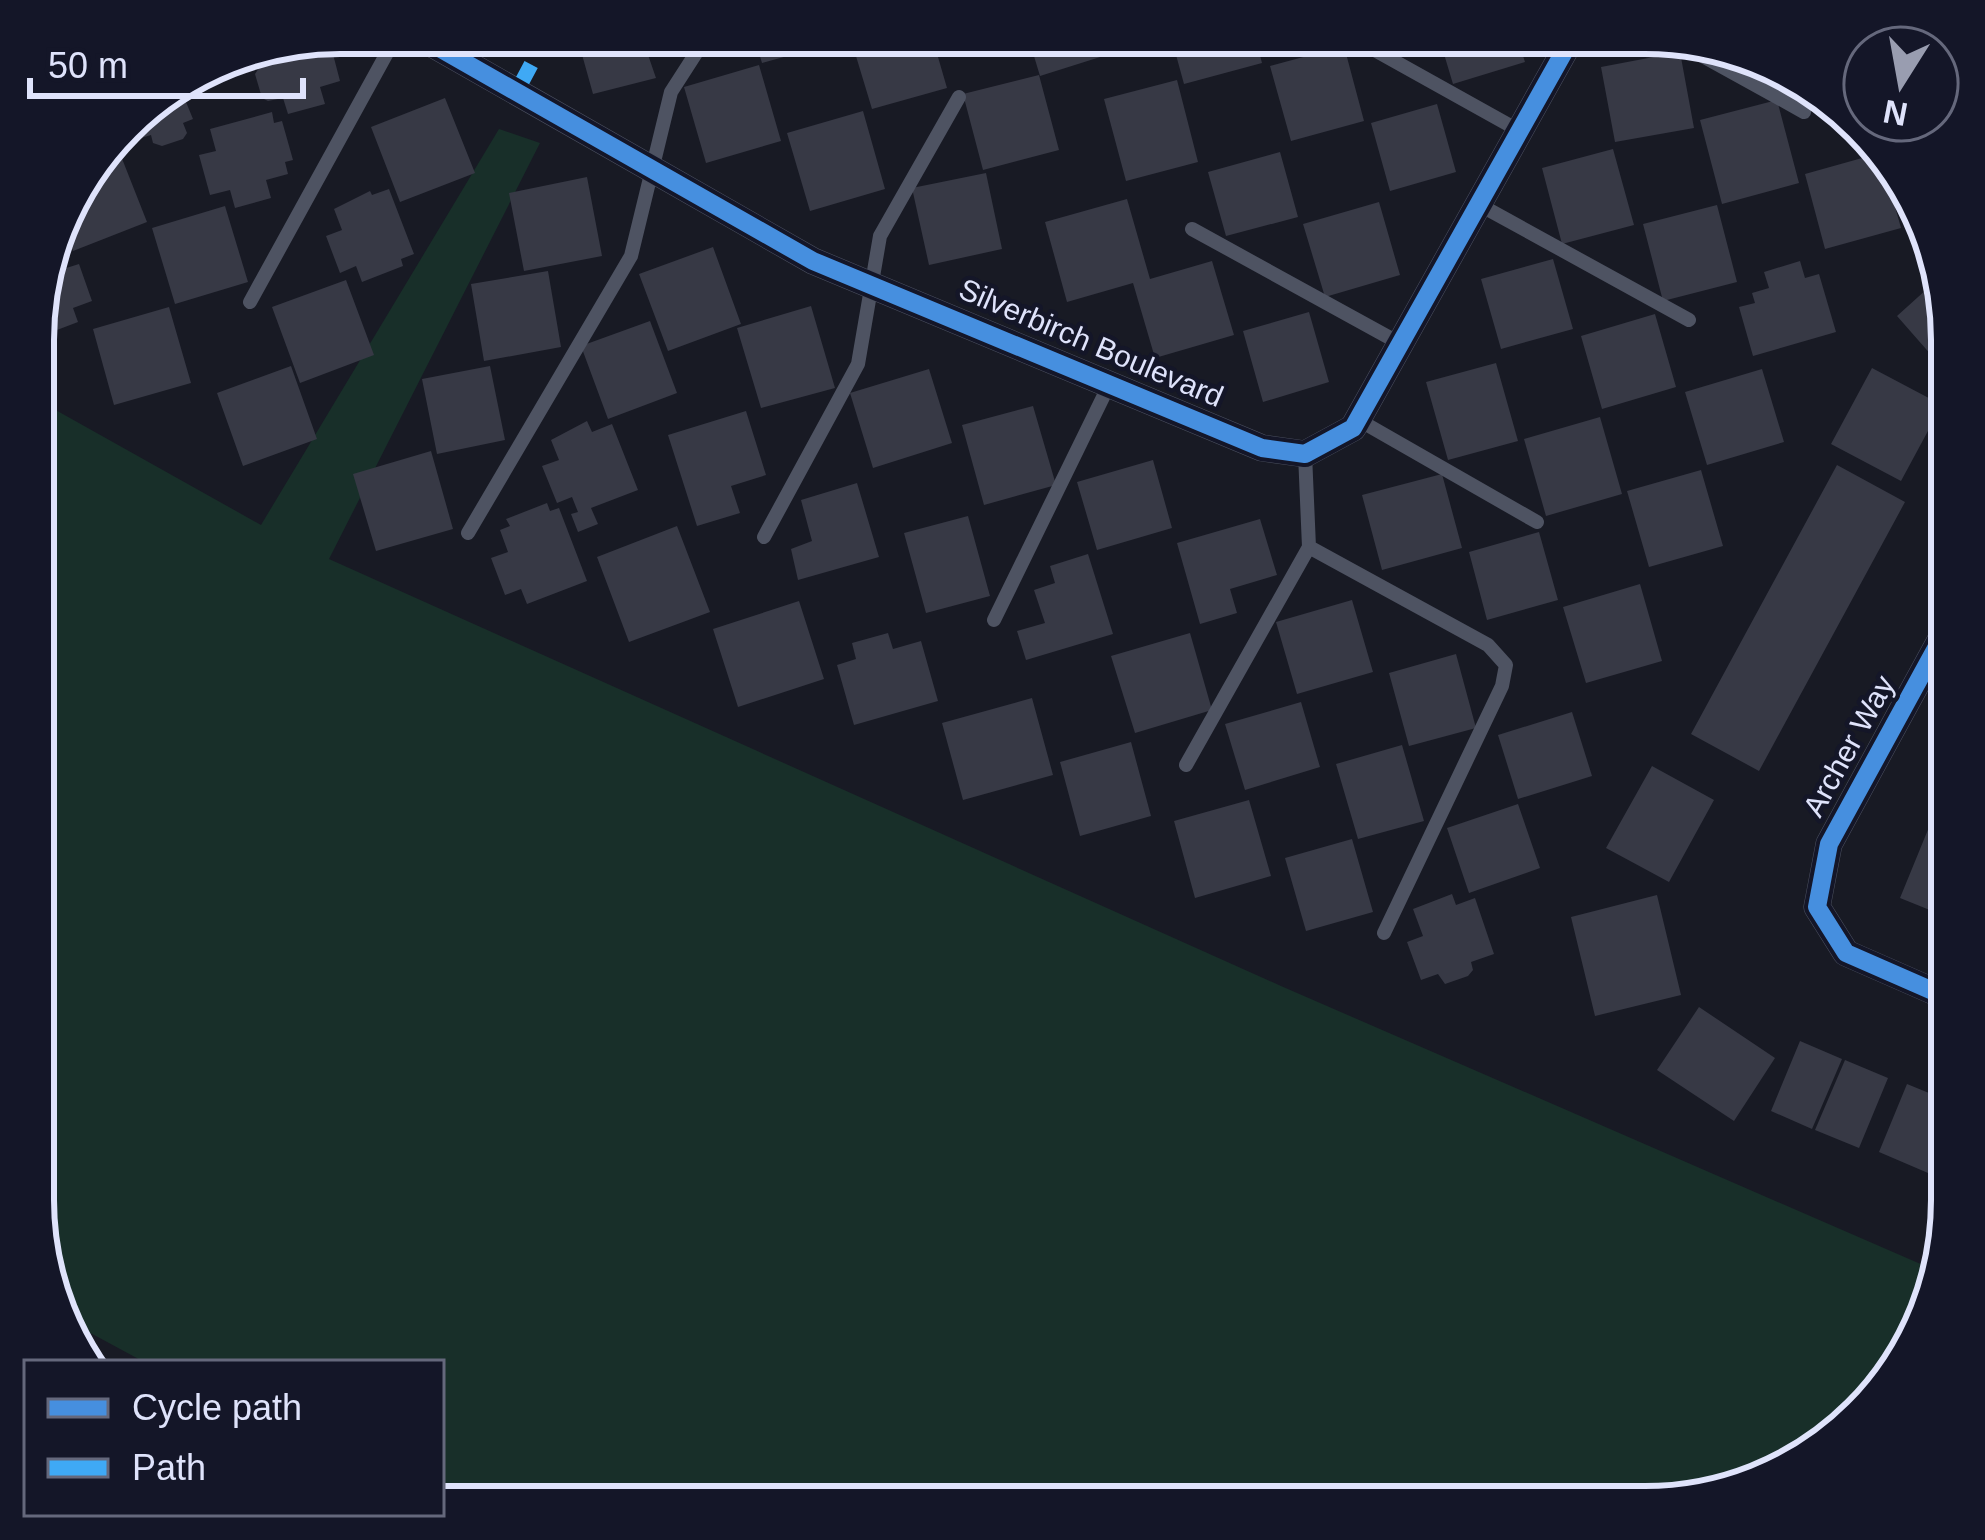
<svg xmlns="http://www.w3.org/2000/svg" width="1985" height="1540" font-family="Helvetica,sans-serif">
<style>
.green{fill:#182f29}
.building{fill:#373945}
.lines{fill:none;stroke-linecap:round;stroke-linejoin:round}
.lane{stroke:#4e5362;stroke-width:14}
.street{stroke:#4e5362;stroke-width:27}
.quiet{stroke:#3fa9f5;stroke-width:15;stroke-dasharray:30 15;stroke-linecap:butt}
.cycleway-casing{stroke:#141628;stroke-width:26}
.cycleway{stroke:#468fdf;stroke-width:18}
.labels{text-anchor:middle;stroke-width:9;stroke-linejoin:round;paint-order:stroke}
.street-label{font-size:30px;fill:#dfe3fb;stroke:#141628}
.rim{fill:none;stroke:#dfe3fb;stroke-width:6}
</style>
<rect width="100%" height="100%" fill="#181a24"/>
<!-- green -->
<path class="green" d="M499,129l41,14 -211,416 952,427 658,286 -11,46 -53,85 -112,80 -118,24 -1204,-1v-143h-295l-87,-47 -25,-96 2,-821 225,126z"/>
<!-- building -->
<path class="building" d="M576,33h82l4,11 -16,5 10,29 -63,16z
M753,33h87l2,8 -80,22z
M849,33h82l16,55 -75,21z
M1027,33h83l6,19 -76,24z
M1170,33h84l8,30 -78,21z
M1438,34h78l9,28 -72,22z
M328,35l12,46 -20,6 5,17 -37,10 -5,-16 -15,3 -6,-3 -7,-24 4,-6 7,-2 -6,-20z
M1344,46l20,75 -73,20 -21,-75z
M1680,52l14,76 -79,14 -14,-75z
M759,65l22,76 -75,22 -22,-76z
M1039,75l20,75 -76,20 -20,-76z
M1177,80l21,82 -72,19 -22,-82z
M179,85l14,34 -10,4 4,10 -4,6 -21,7 -9,-3 -2,-8 -33,10 -3,-7 23,-29z
M445,98l30,75 -75,29 -29,-75z
M1777,100l22,83 -77,21 -22,-84z
M1437,104l19,68 -66,19 -19,-68z
M863,111l22,78 -75,22 -23,-78z
M272,112l2,11 8,-2 11,39 -8,2 3,12 -22,6 5,18 -36,10 -5,-18 -20,5 -11,-40 17,-4 -6,-22z
M1613,149l21,76 -72,19 -20,-76z
M119,151l28,71 -74,29 -11,-28 12,-36 22,-27z
M1280,152l18,65 -72,19 -18,-64z
M1880,153l21,75 -76,21 -20,-75z
M986,173l16,76 -73,16 -17,-77z
M587,177l15,79 -78,15 -15,-78z
M389,189l25,65 -13,5 2,7 -41,16 -6,-16 -16,7 -14,-37 16,-6 -8,-21 36,-18 2,4z
M1127,199l23,80 62,-18 22,74 -79,23 -22,-75 -66,19 -22,-80z
M1379,202l21,73 -75,22 -22,-73z
M1717,205l20,77 -74,19 -20,-77z
M225,206l23,76 -73,22 -23,-76z
M713,247l28,77 -73,27 -29,-77z
M52,251l8,19 19,-6 13,37 -19,7 5,14 -42,16v-38z
M1553,259l20,70 -72,20 -20,-70z
M1800,261l5,17 14,-4 17,58 -83,24 -14,-49 16,-4 -3,-10 17,-5 -5,-16z
M548,271l13,76 -77,14 -13,-77z
M1938,279l14,61v29l-5,4 -50,-57z
M346,280l28,75 -74,28 -28,-76z
M811,306l24,82 -74,20 -24,-80z
M169,307l22,76 -77,22 -21,-76z
M1309,312l20,70 -66,20 -20,-71z
M1655,314l21,73 -74,22 -21,-73z
M650,321l27,72 -69,26 -27,-73z
M1496,363l22,78 -70,19 -22,-78z
M291,366l26,73 -74,27 -26,-73z
M490,366l15,74 -68,14 -15,-75z
M1872,368l70,37 -41,76 -70,-37z
M929,369l23,74 -79,25 -23,-75z
M1762,369l22,73 -77,23 -22,-73z
M1033,406l23,79 -72,20 -22,-80z
M746,411l20,64 -35,11 9,27 -43,13 -29,-91z
M1600,417l22,77 -76,22 -22,-77z
M587,421l5,11 20,-8 26,66 -47,18 7,16 -20,8 -7,-18 7,-2 -6,-15 -15,6 -15,-37 17,-6 -8,-20z
M431,451l22,78 -77,22 -23,-77z
M1153,460l19,68 -75,22 -20,-68z
M1837,465l68,37 -146,269 -68,-37z
M1701,470l22,76 -74,21 -22,-76z
M1442,474l20,74 -80,22 -20,-75z
M857,483l22,74 -81,23 -7,-31 21,-8 -11,-41z
M547,503l3,8 9,-3 28,73 -60,23 -6,-15 -16,6 -14,-37 17,-6 -8,-22 10,-4 -4,-7z
M968,516l22,80 -64,17 -22,-80z
M1260,519l17,56 -47,14 7,24 -37,11 -23,-81z
M677,526l33,86 -81,30 -32,-85z
M1539,532l19,68 -71,20 -18,-68z
M1088,554l25,80 -87,26 -9,-29 28,-8 -11,-33 21,-7 -5,-17z
M1640,584l22,77 -76,22 -23,-76z
M1352,600l21,72 -76,22 -21,-72z
M799,601l25,78 -86,28 -25,-78z
M888,633l5,16 28,-8 17,60 -84,24 -17,-60 19,-6 -4,-16z
M1190,633l22,77 -77,23 -24,-77z
M1456,654l20,74 -67,18 -20,-73z
M1032,698l21,77 -90,25 -21,-77z
M1301,702l19,65 -75,23 -20,-66z
M1572,712l20,64 -74,23 -20,-64z
M1131,742l20,74 -71,20 -20,-74z
M1402,745l22,76 -66,18 -22,-75z
M1652,766l62,34 -45,82 -63,-34z
M1952,771v148l-52,-21z
M1249,800l22,76 -76,22 -21,-77z
M1518,804l22,64 -71,25 -22,-65z
M1352,839l21,73 -67,19 -21,-73z
M1452,894l4,11 19,-7 19,56 -23,8 2,8 -5,6 -23,8 -7,-10 -17,6 -14,-38 16,-6 -10,-27z
M1657,895l24,100 -86,21 -24,-99z
M1699,1007l76,51 -41,63 -77,-51z
M1800,1041l42,18 -30,70 -41,-18z
M1845,1060l43,18 -29,70 -44,-18z
M1907,1084l44,18v14l-23,57 -49,-21z"/>
<g class="lines">
<!-- lane -->
<path class="lane" d="M1344,33l174,97
M1663,34l141,78
M1480,205l209,115
M1192,229l209,115
M250,302l148,-269
M1357,419l180,103
M468,533l163,-277 40,-164 38,-59
M764,537l94,-173 22,-128 79,-139
M1309,547l179,98 18,20 -4,21 -118,247
M994,620l116,-237
M1186,765l123,-218 -4,-93"/>
<!-- street -->
<path class="street" d="M413,33l400,228 449,187 43,6 48,-26 221,-394
M1951,999l-105,-46 -29,-46 12,-63 123,-225"/>
<!-- quiet -->
<path class="quiet" d="M517,91l31,-58"/>
<!-- cycleway casing -->
<g class="cycleway-casing">
<path id="cycleway" d="M413,33l400,228 449,187 43,6 48,-26 221,-394
M1951,999l-105,-46 -29,-46 12,-63 123,-225"/>
</g>
<!-- cycleway -->
<use href="#cycleway" class="cycleway"/>
</g>
<g class="labels">
<!-- street labels -->
<g class="street-label">
<text transform="translate(1091 343) rotate(23)" y="10">Silverbirch Boulevard</text>
<text transform="translate(1849 746) rotate(-61)" y="10">Archer Way</text>
</g>
</g>
<!-- crop -->
<path d="M0 0H1985V1540H0ZM340 54H1645A286 286 0 0 1 1931 340V1200A286 286 0 0 1 1645 1486H340A286 286 0 0 1 54 1200V340A286 286 0 0 1 340 54Z" fill="#141628" fill-rule="evenodd"/>
<path class="rim" d="M340 54H1645A286 286 0 0 1 1931 340V1200A286 286 0 0 1 1645 1486H340A286 286 0 0 1 54 1200V340A286 286 0 0 1 340 54Z"/>
<!-- legend -->
<rect x="24" y="1360" width="420" height="156" fill="#141628" stroke="#65687c" stroke-width="3"/>
<rect x="48" y="1399" width="60" height="18" fill="#468fdf" stroke="#65687c" stroke-width="3"/>
<text x="132" y="1420" font-size="36" fill="#dfe3fb">Cycle path</text>
<rect x="48" y="1459" width="60" height="18" fill="#3fa9f5" stroke="#65687c" stroke-width="3"/>
<text x="132" y="1480" font-size="36" fill="#dfe3fb">Path</text>
<!-- north arrow -->
<g transform="translate(1901 84) rotate(191)"><circle r="57" fill="#141628" stroke="#65687c" stroke-width="3"/>
<path d="M0-9L21 45L0 30L-21 45Z" fill="#999db0"/>
<text y="-18" font-size="33" font-weight="bold" text-anchor="middle" fill="#dfe3fb">N</text>
</g>
<!-- scale -->
<path d="M30 78v18h273v-18" fill="none" stroke="#dfe3fb" stroke-width="6"/>
<text x="48" y="78" font-size="36" fill="#dfe3fb" stroke="#141628" stroke-width="9" paint-order="stroke">50 m</text>
</svg>
